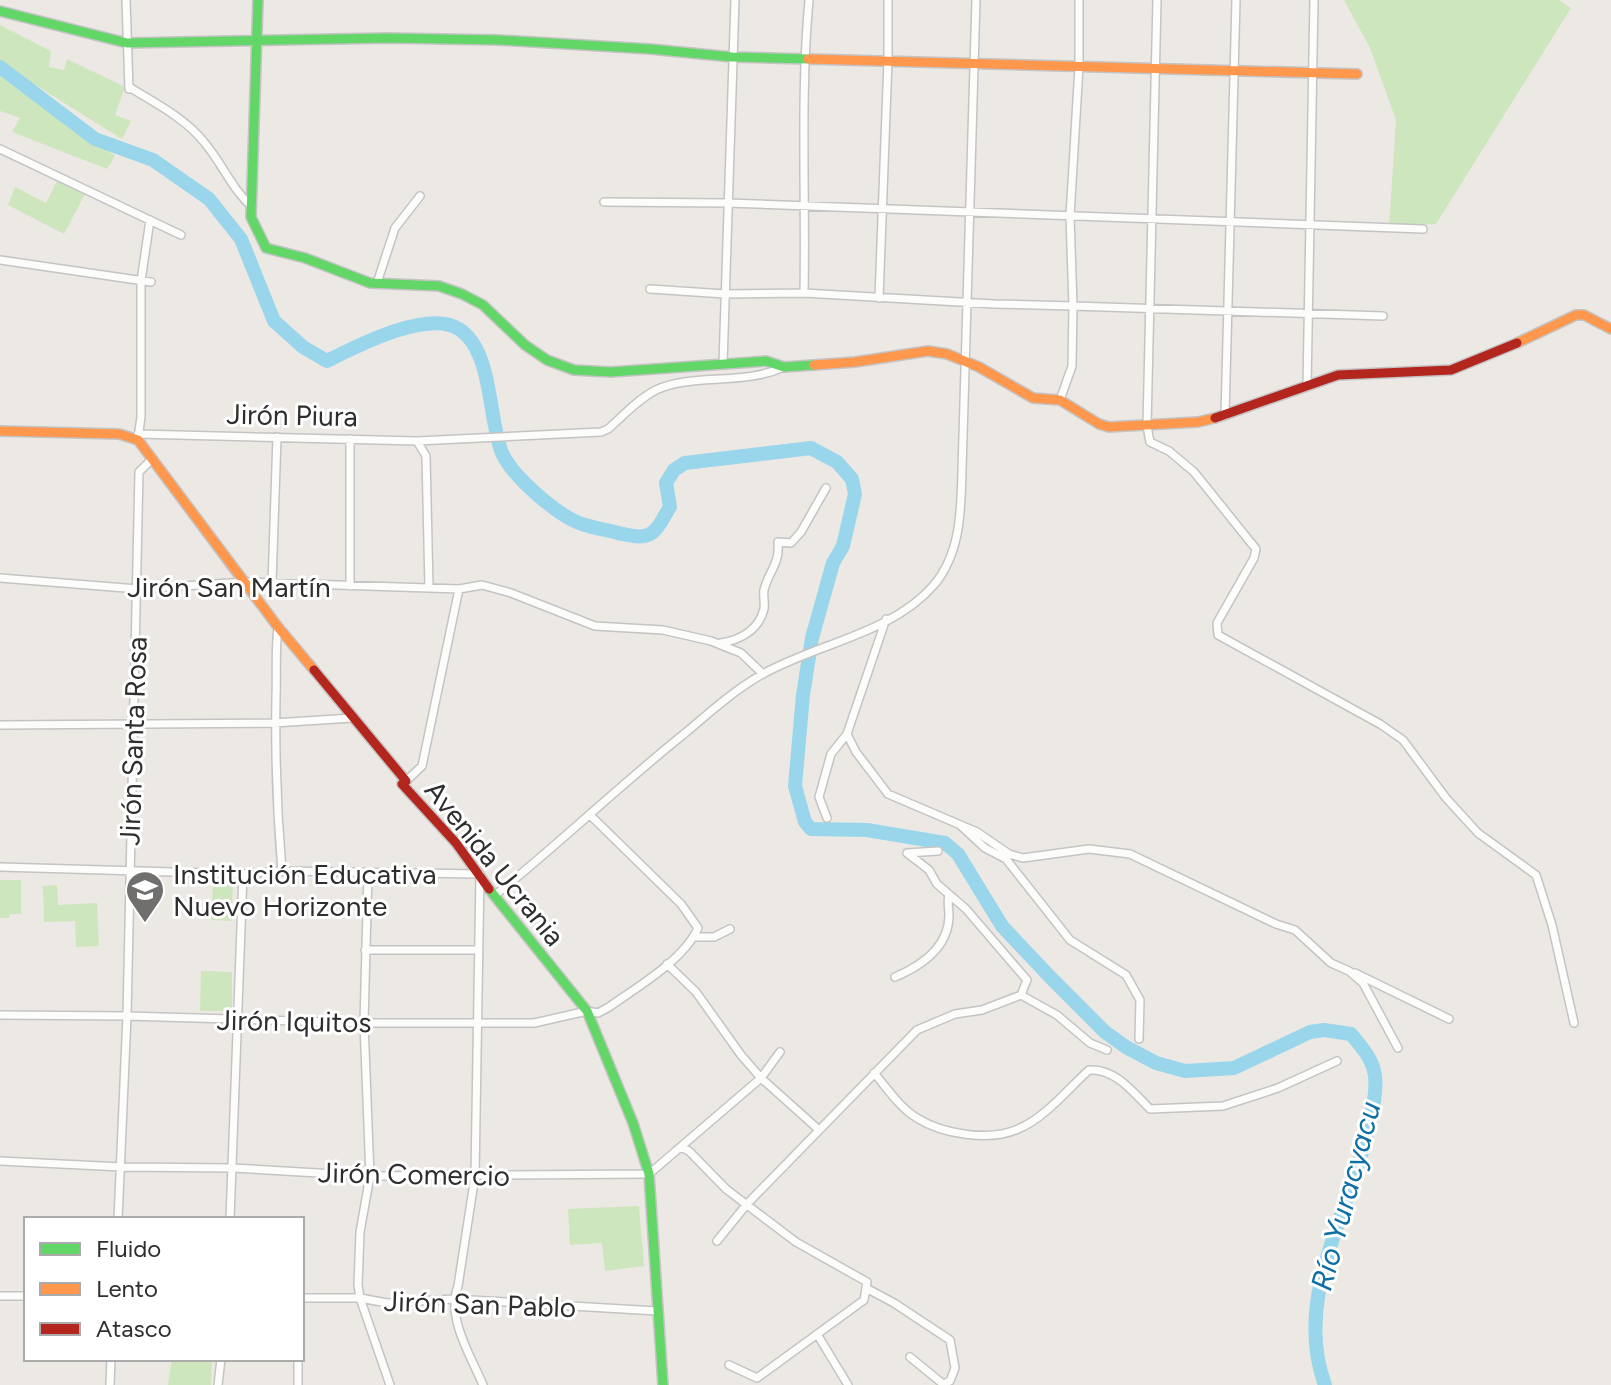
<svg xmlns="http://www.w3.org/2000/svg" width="1611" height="1385" font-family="Figtree,sans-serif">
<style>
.green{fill:#cee6be}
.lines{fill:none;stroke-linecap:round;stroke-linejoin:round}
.river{stroke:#99d6ec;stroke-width:14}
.street-casing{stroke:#c5c4c5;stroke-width:10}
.fast-casing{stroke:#c5c4c5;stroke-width:12}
.slow-casing{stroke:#c5c4c5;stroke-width:12}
.jam-casing{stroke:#c5c4c5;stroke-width:12}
.street{stroke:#fcfcfb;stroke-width:7}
.fast{stroke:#63d668;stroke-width:9}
.slow{stroke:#ff974d;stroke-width:9}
.jam{stroke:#b3261e;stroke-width:9}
.labels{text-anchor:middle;stroke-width:6;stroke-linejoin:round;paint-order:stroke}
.street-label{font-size:28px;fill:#2e2e2e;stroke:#fff}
.poi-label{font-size:28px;fill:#2e2e2e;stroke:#fff;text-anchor:start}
.water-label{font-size:30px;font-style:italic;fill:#0d6fa3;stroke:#fff}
</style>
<rect width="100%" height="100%" fill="#ece8e4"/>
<!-- green -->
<path class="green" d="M1344,0h215l12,8 -135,216 -47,3 7,-107 -26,-72z
M0,25l51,26 -2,16 15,3 3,-11 58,28 -10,28 16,6 -9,18 -122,-76z
M0,74l115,82 -8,13 -95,-37 8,-14 -20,-7z
M57,181l28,13 -21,40 -56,-29 7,-18 31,16z
M0,880h21v34h-11l-1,4h-9z
M213,882l20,1 -2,38 -20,-1z
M57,885l1,20 39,-2 2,43 -23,1 -1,-26 -31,1 -1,-36z
M201,971l31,1v39h-32z
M639,1206l5,60 -39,5 -3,-28 -32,2 -2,-36z
M172,1359h40l-1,26h-43z"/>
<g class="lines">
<!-- river -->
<path class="river" d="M0,67l95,72 58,21 56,39 32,40 33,82 29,26 24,14c30,-15 101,-52 132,-32 34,22 29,89 43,124 11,24 60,68 87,73 9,3 19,4 29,7 11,2 25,7 35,-1 7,-5 12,-18 17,-25l-4,-24 8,-13 11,-7 126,-15 26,14 15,17 3,15 -12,52 -10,17 -21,75 -9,57 -8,91 10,36 6,7 56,1 78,13 13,11 44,72 49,52 54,54 21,15 30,16 29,8 49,-3 76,-36 14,-2 27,4c10,12 22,25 24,42 2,17 -3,37 -7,54 -19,84 -75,168 -43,255"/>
<!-- street casing -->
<g class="street-casing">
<path id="street" d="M126,0l3,89
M1079,0v67l-9,149 3,90 310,10
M1157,0l-10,426 3,16 19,9 25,21 62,77 -2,9 -37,65 1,12 162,89 23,16 43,58 32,35 58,42 16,50 22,98
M129,87c26,16 56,31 75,55 18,21 27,46 48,65
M0,149l181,86
M604,202l124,1 695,26
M0,260l151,22
M377,283l18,-55 25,-32
M650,289l75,5 79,-1 190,11 79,2 -1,60 -12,34
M804,293c2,-98 -4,-196 5,-293
M879,298l9,-238v-60
M723,364l12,-364
M1307,387l7,-387
M1225,416l11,-416
M138,434l279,7 184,-9 7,-3c15,-13 30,-30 48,-39 36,-17 86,-4 128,-23
M138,438l3,-21v-136l9,-61
M350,439v147
M417,441l9,15 3,132
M0,578l138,11 107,-7 214,7 23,-4 29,8 84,33 68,4 48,11 30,12 22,21
M272,583l5,-146
M278,627c-3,24 -1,46 -2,69 -1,59 1,117 6,175
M721,643c19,-3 38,-13 43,-34 1,-6 -1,-13 0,-19 5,-20 16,-25 14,-48l13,1 10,-11 25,-44
M0,725l274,-2 78,-5
M847,734l9,18 32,42 89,38 32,22 14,4 66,-9 41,5 146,70 19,6 36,33 18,8 14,12 35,65
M406,781l16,-15 37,-177
M827,818l-8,-21 12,-43 16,-20 39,-115
M960,825l25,23 21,11 64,81 56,35 14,25 -1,39
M0,867l243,7 39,-3 198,3 -5,302 -17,110c-12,32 13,70 25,99
M368,873l-4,150 6,153 -10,56 -2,53 2,13 30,87
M494,896c65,-52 125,-110 190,-162 25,-21 49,-43 77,-59 54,-31 130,-41 172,-89 28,-32 28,-76 29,-116l14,-470
M694,937h20l16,-8
M365,950h113
M667,964l29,28 45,63 20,23 57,51
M1355,973l94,46
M895,977c26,-11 54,-30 54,-62 0,-8 -2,-12 0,-20
M1021,995l36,20 33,28 17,7
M0,1015l127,1 237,7h170l53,-12 11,2 11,-6c28,-20 75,-47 89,-79l-17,-24 -91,-89
M874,1073c13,15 26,35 43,45 25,16 73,24 101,11 27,-11 50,-40 71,-59 26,-2 44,22 61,39l73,-3 55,-18 59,-27
M681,1147l8,4 37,38 70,53 71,40 -3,18 -107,78 -28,-13
M0,1161l122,6 111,1 137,8 279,-2 112,-96 19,-26
M118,1219l9,-203 12,-544 13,-13
M230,1219l13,-345
M717,1241l30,-37 170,-174 38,-16 27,-4 39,-15 6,-15 -61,-71 -29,-25 -8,-14 -22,-17 31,-2
M866,1288l28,15 56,37 5,28 -5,13 -7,3 -33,-27
M0,1296h26
M302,1298h58l27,5 66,-4 204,12
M817,1334l31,51
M110,1385l1,-26
M218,1385l3,-26
M298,1385v-26"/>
</g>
<!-- fast casing -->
<g class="fast-casing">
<path id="fast" d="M258,0l-7,217 15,31 39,10 65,25 69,3 23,8 21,11 42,40 22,15 27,10 37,2 155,-11 18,6 30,-2
M0,11l127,32 261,-5 111,2 151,9 82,8 76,2
M489,889l98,122 46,112 16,51 14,211"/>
</g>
<!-- slow casing -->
<g class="slow-casing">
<path id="slow" d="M808,59l549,15
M1517,343l59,-28h8l27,14
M814,365l41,-3 73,-11 19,3 32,13 54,31 27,2 39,24 10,3 89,-5 17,-4
M0,431l119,3 19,6 140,187 36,43"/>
</g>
<!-- jam casing -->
<g class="jam-casing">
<path id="jam" d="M1215,418l123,-43 113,-5 66,-27
M314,670l92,111 -4,3 54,59 33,46"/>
</g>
<!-- street -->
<use href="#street" class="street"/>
<!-- fast -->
<use href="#fast" class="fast"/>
<!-- slow -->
<use href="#slow" class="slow"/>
<!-- jam -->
<use href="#jam" class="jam"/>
</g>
<!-- icons -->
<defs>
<g id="school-pin" transform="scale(2)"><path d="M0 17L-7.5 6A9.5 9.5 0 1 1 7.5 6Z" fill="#706f6e" stroke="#fff"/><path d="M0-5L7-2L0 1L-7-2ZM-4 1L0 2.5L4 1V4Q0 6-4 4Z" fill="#fff"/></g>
</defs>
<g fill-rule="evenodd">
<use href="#school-pin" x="145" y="890"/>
</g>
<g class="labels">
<!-- street labels -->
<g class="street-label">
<text transform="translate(292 415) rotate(1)" y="10">Jirón Piura</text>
<text x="229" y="597">Jirón San Martín</text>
<text transform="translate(133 741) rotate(-88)" y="10">Jirón Santa Rosa</text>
<text transform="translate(495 863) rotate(51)" y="10">Avenida Ucrania</text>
<text transform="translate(294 1021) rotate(1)" y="10">Jirón Iquitos</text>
<text transform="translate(414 1174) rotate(1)" y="10">Jirón Comercio</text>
<text transform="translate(480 1304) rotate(2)" y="10">Jirón San Pablo</text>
</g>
<!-- poi labels -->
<g class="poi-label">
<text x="173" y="884">Institución Educativa<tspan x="173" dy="32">Nuevo Horizonte</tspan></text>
</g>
<!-- water labels -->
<g class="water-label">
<text transform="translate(1346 1196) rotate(-75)" y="10">Río Yuracyacu</text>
</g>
</g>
<!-- legend -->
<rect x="24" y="1217" width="280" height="144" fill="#ffffff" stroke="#ababab" stroke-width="2"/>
<rect x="40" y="1243" width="40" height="12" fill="#63d668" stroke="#ababab" stroke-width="2"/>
<text x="96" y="1257" font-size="24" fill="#2e2e2e">Fluido</text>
<rect x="40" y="1283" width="40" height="12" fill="#ff974d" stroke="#ababab" stroke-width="2"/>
<text x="96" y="1297" font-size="24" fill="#2e2e2e">Lento</text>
<rect x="40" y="1323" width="40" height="12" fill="#b3261e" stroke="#ababab" stroke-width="2"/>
<text x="96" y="1337" font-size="24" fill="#2e2e2e">Atasco</text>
</svg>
